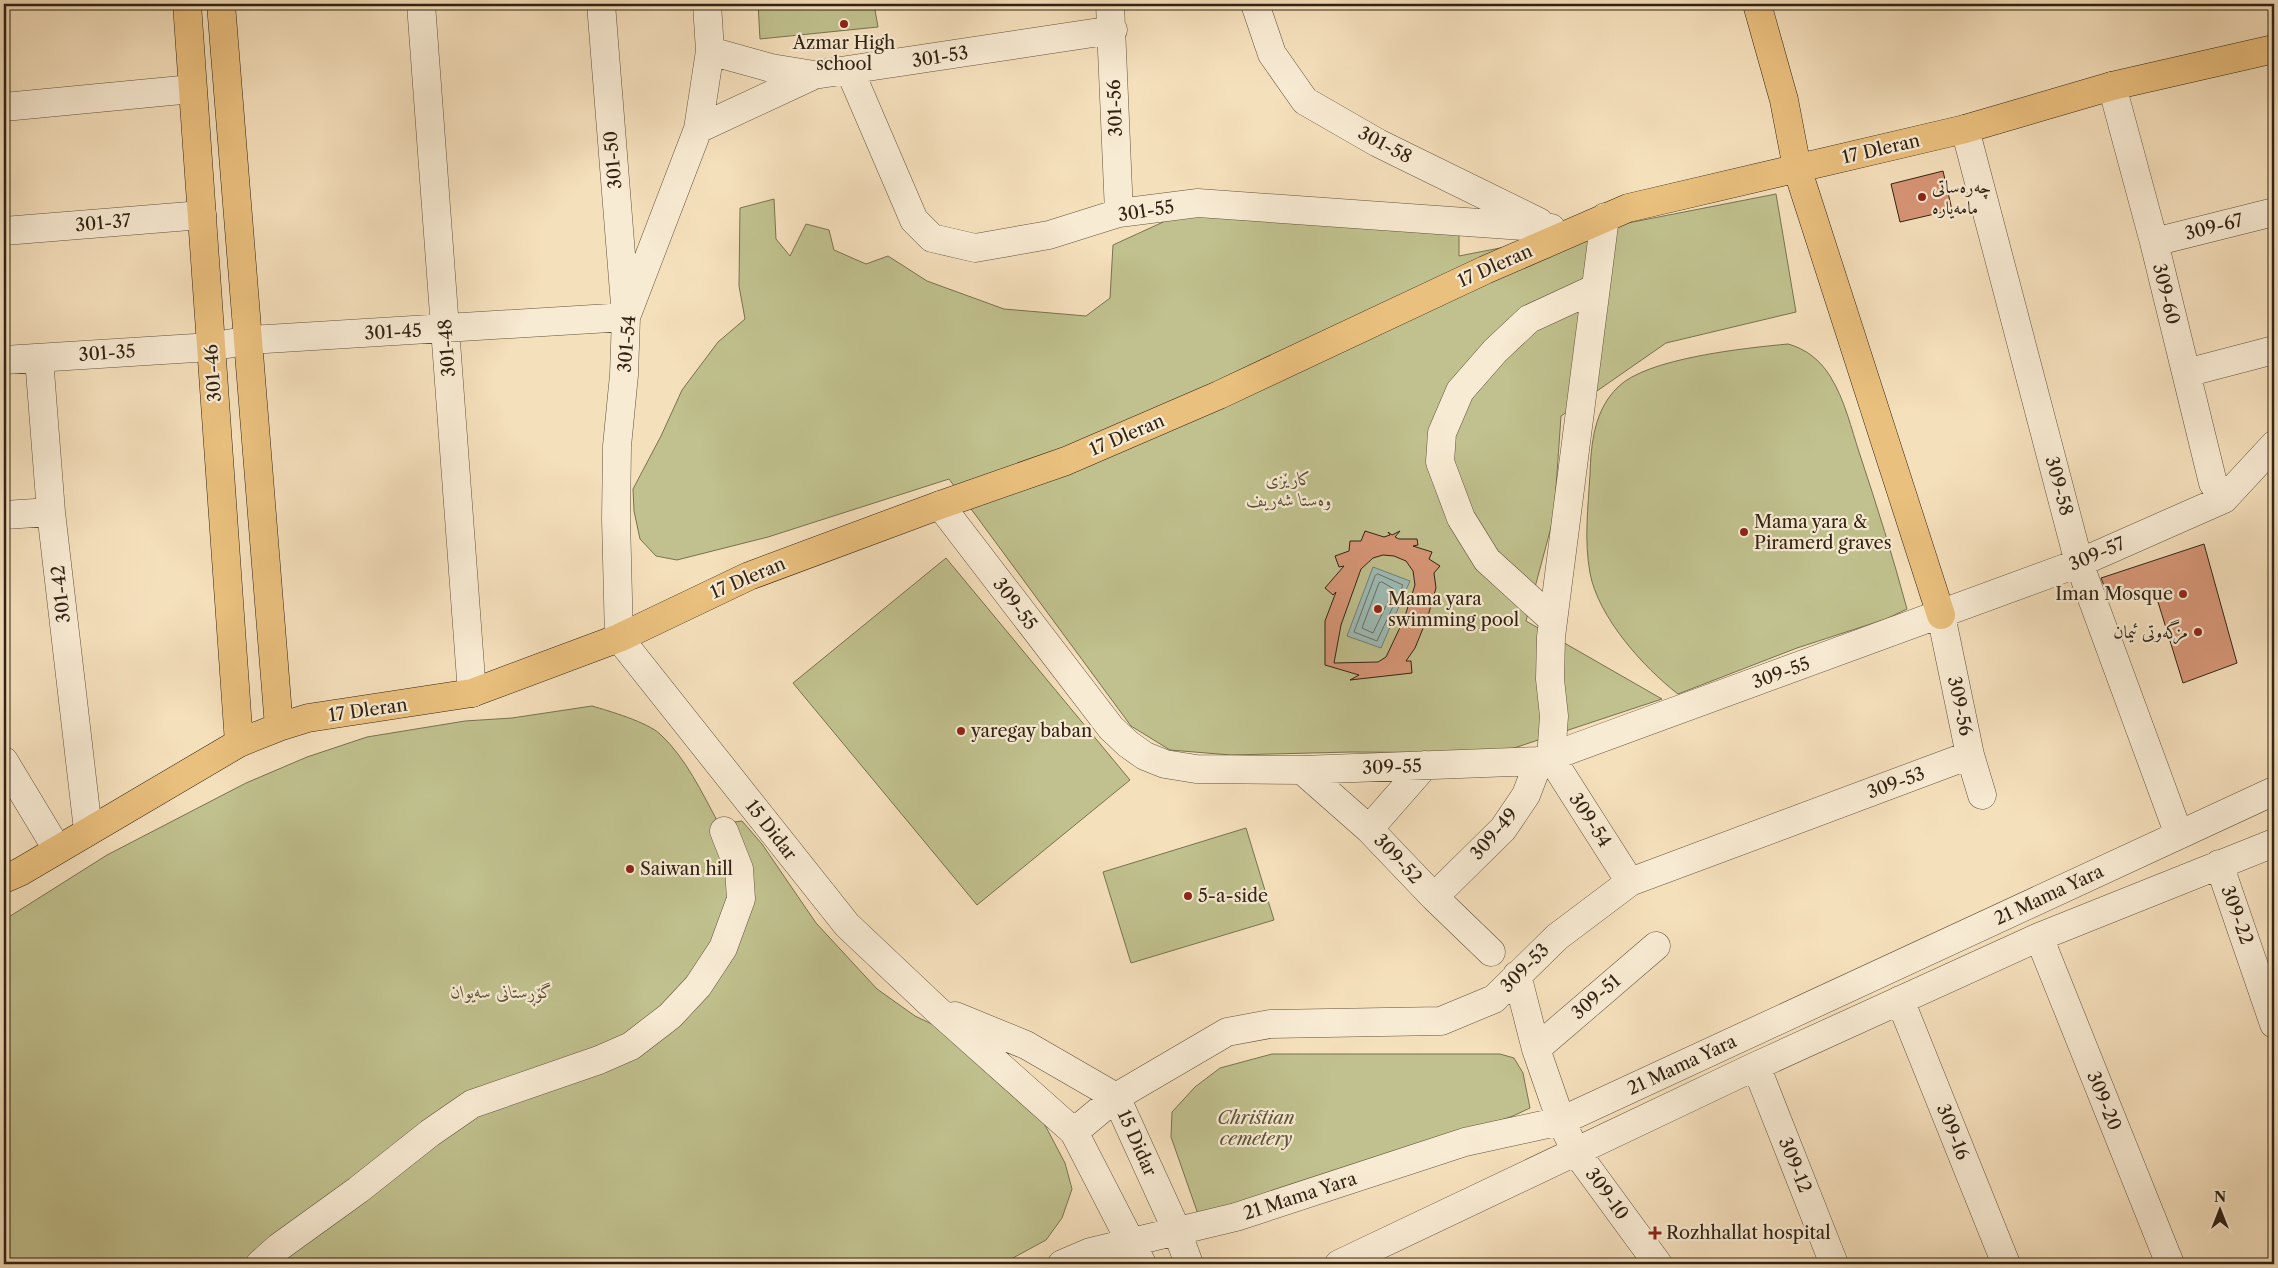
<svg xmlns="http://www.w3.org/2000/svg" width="2278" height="1268" font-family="'Libre Caslon Text',Amiri,serif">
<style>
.green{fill:#c0c18e;stroke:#787250}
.water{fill:#9dbcb6;stroke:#727e75}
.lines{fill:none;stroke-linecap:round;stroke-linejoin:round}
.shore{stroke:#676f64;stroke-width:1}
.building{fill:#d79677;stroke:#312213;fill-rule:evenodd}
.minor-casing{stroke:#62523d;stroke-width:29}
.major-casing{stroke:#312213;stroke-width:29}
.minor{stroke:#f8ebd3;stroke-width:28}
.major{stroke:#eac07e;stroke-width:28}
.poi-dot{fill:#8f2418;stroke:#f8ebd3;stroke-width:2}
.labels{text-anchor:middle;stroke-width:4.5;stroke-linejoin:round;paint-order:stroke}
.poi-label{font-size:18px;fill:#312213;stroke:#f8ebd3;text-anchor:start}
.street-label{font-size:18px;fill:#312213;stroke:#f8ebd3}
.park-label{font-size:18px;font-style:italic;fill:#5c5238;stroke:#f8ebd3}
</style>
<rect width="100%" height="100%" fill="#f5e0bc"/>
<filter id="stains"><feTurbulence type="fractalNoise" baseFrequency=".004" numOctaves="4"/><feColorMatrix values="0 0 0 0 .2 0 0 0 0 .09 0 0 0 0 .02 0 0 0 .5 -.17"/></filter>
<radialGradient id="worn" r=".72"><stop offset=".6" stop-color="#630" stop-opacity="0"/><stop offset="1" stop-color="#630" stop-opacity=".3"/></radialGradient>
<!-- green -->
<path class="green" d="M758,4h116l4,23 -118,12z
M1776,194l20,118 -130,31 -105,73 -7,100 -28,105 136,78 -163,54 -148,-1 -120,3 -61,-5 -39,-24 -182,-247 -181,58 -91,23 -21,-4 -16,-17 -6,-28 -1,-22 28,-53 21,-46 36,-48 27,-23 -6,-33 1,-78 34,-9 2,40 14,17 16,-32 23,6 5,20 32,14 22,-8 39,25 77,28 82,7 24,-18 3,-53 59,-27 69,-5 218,16v27z
M1788,344c18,5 32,16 42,32 15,24 21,52 30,79 17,51 33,102 47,154l-21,10 -89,29 -119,46c-34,-26 -80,-77 -88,-121 -6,-33 -2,-65 0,-98 1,-31 4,-65 28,-88 29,-29 128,-39 170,-43z
M946,558l184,222 -153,125 -184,-222z
M592,706c17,5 55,16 68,28 26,24 42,59 59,90l23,-3 20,23 54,79 61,66 38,27 42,20 66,53 23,38 19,36 7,26 -10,29 -16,22 -44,24h-998v-344l103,-65 139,-72 61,-26 60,-20 98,-16 47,-3z
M1246,828l28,92 -143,43 -28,-91z
M1272,1054h228l14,4 9,15 7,35 -17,8 -183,60 -132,38 -27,-77 1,-25 23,-25 25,-19z"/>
<!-- water -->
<path class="water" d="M1373,567l37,14 -29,67 -34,-12z"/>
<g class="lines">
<!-- shore -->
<path class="shore" d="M1378,574l25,11 -26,56 -23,-9 21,-56z
M1382,582l12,7 -21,44 -11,-5 17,-45z"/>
</g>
<!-- building -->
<path class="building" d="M1943,171l9,39 -52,12 -9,-38z
M1365,531l19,6 6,-2 -2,-3 4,3 8,-4 -5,6 4,2h18l1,6 -5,1 19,6 -3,7 11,7 -6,7 2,15 -8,28 -13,32 -9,13h5l1,12 -62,7 9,-5 -34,-10v-44l11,-29 -3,3 -8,-7 19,-22 -5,1 -4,-11 14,-5 1,-10h11zM1383,555l11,1 12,5 7,10 2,14 -11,34 -18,38 -8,5 -44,1 7,-38 20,-56 12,-11z
M2204,544l33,119 -54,20 -29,-94 -44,12 -9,-23z"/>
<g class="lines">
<!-- minor casing -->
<g class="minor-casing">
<path id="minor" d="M421,4l51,689
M707,4l3,47 -12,78 -72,188 -2,58 -7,71 -1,73 3,119 228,287 89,84 138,123 68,132
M1110,4l9,209
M1255,4l17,50 33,47 73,42 161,79
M710,51l61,17 43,7 299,-45
M850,71l64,149 18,18 43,10 74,-13 70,-22 79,-10 353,25
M2112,86l42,156 59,241 11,16
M4,107l188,-18
M698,129l116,-54
M1965,129l114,434 100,272
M1605,217l-54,420 -1,42 4,37 -3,42 79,124
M4,231l198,-16
M2154,242l120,-30
M39,358l12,154 37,318
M4,360l207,-13 38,-7 377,-23 -25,-313
M2186,373l88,-23
M940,505l171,223 17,16 17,12 20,8 31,5 106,1 237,-9 540,-198 145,-64 50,-54
M4,515l47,-3
M1941,615l29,140 12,40
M1553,620l-66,-60 -26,-42 -21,-56 2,-29 18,-42 35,-40 34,-32 65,-30
M4,761l53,88
M1302,770l67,59 65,68 57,55
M1369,829l56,-64
M2219,864l55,160
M1434,897l69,-68 23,-34 13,-34
M2039,937l131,327
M1517,975l19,74 25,72 15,31 82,112
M1900,1000l106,264
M955,1016l71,29 90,52 61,134 12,33
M1536,1049l120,-103
M1756,1066l78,198
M1074,1132l42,-35 111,-65 43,-8 171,-3 53,-22 63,-62 73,-55 340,-127
M260,1264l19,-17 79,-57 72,-57 42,-29 127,-44 32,-14 39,-30 28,-30 25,-38 18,-49 -2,-30 -15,-38
M1062,1264l28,-12 146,-35 229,-75 96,-21 713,-330
M1339,1264l417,-198 283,-129 235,-94"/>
</g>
<!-- major casing -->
<g class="major-casing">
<path id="major" d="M187,4l52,739
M221,4l58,723
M1757,4l27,96 13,68 144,447
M4,879l16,-7 219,-129 40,-16 29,-9 164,-25 147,-55 130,-62 191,-71 126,-44 153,-66 266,-125 143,-62 337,-79 147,-43 162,-37"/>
</g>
<!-- minor -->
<use href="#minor" class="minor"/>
<!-- major -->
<use href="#major" class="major"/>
</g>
<!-- markers -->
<g class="poi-dot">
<circle cx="844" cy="24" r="5"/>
<circle cx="1922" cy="197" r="5"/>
<circle cx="1744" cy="532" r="5"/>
<circle cx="2183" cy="594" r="5"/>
<circle cx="1378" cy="609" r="5"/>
<circle cx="2198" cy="632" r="5"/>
<circle cx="961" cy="731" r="5"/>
<circle cx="630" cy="869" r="5"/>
<circle cx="1188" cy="896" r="5"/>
<path d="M1652.5 1225.5h5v5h5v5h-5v5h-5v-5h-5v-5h5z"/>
</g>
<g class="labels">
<!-- poi labels -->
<g class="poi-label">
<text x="844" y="49" text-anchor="middle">Azmar High<tspan x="844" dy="21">school</tspan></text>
<text x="1932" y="193">چەرەساتی<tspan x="1932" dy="21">مامەیارە</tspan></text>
<text x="1754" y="528">Mama yara &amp;<tspan x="1754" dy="21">Piramerd graves</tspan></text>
<text x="2173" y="600" text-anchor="end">Iman Mosque</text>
<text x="1388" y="605">Mama yara<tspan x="1388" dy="21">swimming pool</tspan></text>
<text x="2188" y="638" text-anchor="end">مزگەوتی ئیمان</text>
<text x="971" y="737">yaregay baban</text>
<text x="640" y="875">Saiwan hill</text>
<text x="1198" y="902">5-a-side</text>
<text x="1666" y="1239">Rozhhallat hospital</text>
</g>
<!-- street labels -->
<g class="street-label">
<text transform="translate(940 57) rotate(-9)" y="6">301-53</text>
<text transform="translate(1115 108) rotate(-92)" y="6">301-56</text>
<text transform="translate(1385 145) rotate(28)" y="6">301-58</text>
<text transform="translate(1881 149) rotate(-13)" y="6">17 Dleran</text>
<text transform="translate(613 160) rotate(-95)" y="6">301-50</text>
<text transform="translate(1146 211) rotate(-9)" y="6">301-55</text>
<text transform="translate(103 223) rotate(-5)" y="6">301-37</text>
<text transform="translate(2214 227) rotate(-14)" y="6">309-67</text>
<text transform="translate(1495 266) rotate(-24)" y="6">17 Dleran</text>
<text transform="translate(2166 294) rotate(76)" y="6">309-60</text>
<text transform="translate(393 332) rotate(-3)" y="6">301-45</text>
<text transform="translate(627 344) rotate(-85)" y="6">301-54</text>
<text transform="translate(447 348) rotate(-94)" y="6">301-48</text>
<text transform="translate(107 353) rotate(-4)" y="6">301-35</text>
<text transform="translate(213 373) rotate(-94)" y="6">301-46</text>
<text transform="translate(1127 435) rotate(-23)" y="6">17 Dleran</text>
<text transform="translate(2059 486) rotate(75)" y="6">309-58</text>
<text transform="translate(2097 554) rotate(-23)" y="6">309-57</text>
<text transform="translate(748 578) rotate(-23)" y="6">17 Dleran</text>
<text transform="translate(61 594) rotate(-96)" y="6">301-42</text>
<text transform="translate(1015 604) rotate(53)" y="6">309-55</text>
<text transform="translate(1781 673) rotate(-20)" y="6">309-55</text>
<text transform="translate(1960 706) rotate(78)" y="6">309-56</text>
<text transform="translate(368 710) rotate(-8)" y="6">17 Dleran</text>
<text transform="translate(1392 767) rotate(-2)" y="6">309-55</text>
<text transform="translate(1896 783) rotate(-20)" y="6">309-53</text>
<text transform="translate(1590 820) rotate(57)" y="6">309-54</text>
<text transform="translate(771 830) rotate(52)" y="6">15 Didar</text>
<text transform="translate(1494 834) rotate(-49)" y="6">309-49</text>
<text transform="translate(1398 859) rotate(47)" y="6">309-52</text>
<text transform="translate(2049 895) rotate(-25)" y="6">21 Mama Yara</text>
<text transform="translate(2237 915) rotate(70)" y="6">309-22</text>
<text transform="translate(1525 968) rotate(-45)" y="6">309-53</text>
<text transform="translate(1596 997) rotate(-41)" y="6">309-51</text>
<text transform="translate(1682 1065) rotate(-25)" y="6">21 Mama Yara</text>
<text transform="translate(2104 1101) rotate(68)" y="6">309-20</text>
<text transform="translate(1953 1132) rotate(68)" y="6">309-16</text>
<text transform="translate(1137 1143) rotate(66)" y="6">15 Didar</text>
<text transform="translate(1795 1165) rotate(68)" y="6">309-12</text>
<text transform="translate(1607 1194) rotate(54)" y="6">309-10</text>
<text transform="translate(1300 1196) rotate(-18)" y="6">21 Mama Yara</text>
</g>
<!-- park labels -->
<g class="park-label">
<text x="1289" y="485">کارێزی<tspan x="1289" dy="21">وەستا شەریف</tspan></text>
<text x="502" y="998">گۆڕستانی سەیوان</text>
<text x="1256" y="1124">Christian<tspan x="1256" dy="21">cemetery</tspan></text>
</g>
</g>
<!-- margin -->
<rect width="2278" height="1268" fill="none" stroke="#f5e0bc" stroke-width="20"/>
<rect x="5" y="5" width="2268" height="1258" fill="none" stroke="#312213" stroke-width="2.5"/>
<rect x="10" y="10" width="2258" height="1248" fill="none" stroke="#312213"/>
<!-- north arrow -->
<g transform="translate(2220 1210)" stroke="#f8ebd3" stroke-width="4" paint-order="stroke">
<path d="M0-4L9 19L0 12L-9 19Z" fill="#312213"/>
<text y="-8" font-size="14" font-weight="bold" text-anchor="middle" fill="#312213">N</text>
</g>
<rect width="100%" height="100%" filter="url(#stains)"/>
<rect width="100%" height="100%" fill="url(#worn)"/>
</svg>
